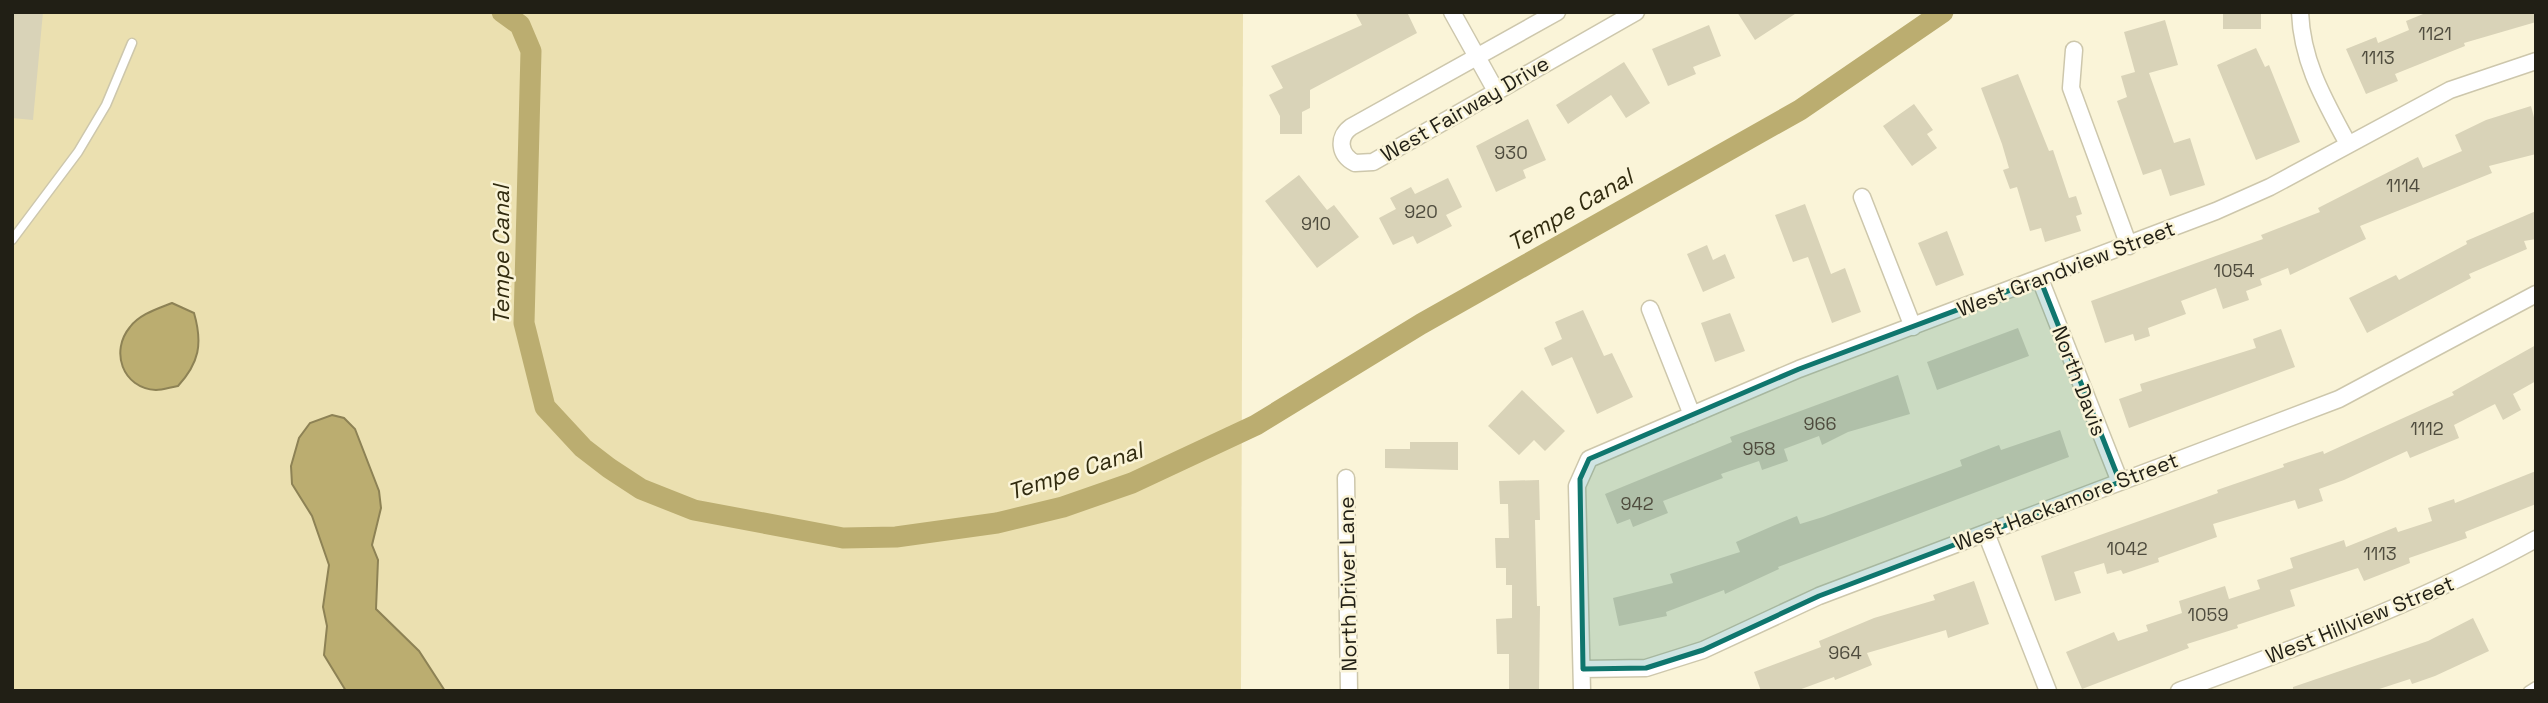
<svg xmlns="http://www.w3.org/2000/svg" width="2548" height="703" font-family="'Space Grotesk',sans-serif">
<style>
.green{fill:#ebe0b0}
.water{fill:#bbad70;stroke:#8d8255;stroke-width:2}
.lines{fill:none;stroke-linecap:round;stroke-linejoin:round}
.canal{stroke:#bbad70;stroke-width:21}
.building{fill:#d9d3b8}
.lane-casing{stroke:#cdc7ac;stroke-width:11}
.street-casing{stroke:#cdc7ac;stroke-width:19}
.lane{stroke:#fff;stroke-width:8}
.street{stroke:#fff;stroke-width:16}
.marked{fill:#0f766e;fill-opacity:0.2;stroke:#0f766e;stroke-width:5;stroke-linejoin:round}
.labels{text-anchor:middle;stroke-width:5;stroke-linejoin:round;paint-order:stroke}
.number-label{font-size:18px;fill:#4f4c3e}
.street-label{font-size:21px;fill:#211f15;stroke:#faf4d8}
.water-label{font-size:23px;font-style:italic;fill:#312b0f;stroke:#faf4d8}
</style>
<rect width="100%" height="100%" fill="#faf4d8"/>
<!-- green -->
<path class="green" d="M12,12h1231l-2,679h-1229z"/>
<!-- water -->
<path class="water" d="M172,303l22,10c9,31 5,50 -16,73 -7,1 -15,4 -22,4 -34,-2 -46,-39 -26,-63 10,-13 27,-18 42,-24z
M332,415l12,3 11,11 24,62 2,17 -9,37 6,15 -2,49 43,42 26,40h-99l-22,-36 3,-29 -4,-19 6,-42 -17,-49 -20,-32 -1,-18 8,-28 11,-15z"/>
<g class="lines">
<!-- canal -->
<path class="canal" d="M502,12l18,13 11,26 -7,272 21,84 38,41 26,20 32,21 53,21 149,28 53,-1 101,-14 66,-16 69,-24 124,-58 165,-101 379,-214 143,-98"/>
</g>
<!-- building -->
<path class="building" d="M12,12h31l-10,108 -21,-2z
M1355,12h52l10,21 -107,57v18l-8,4v22h-22v-18l-11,-21 14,-7 -12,-22 91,-41z
M1737,12h61l-43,28z
M2223,12h38v17h-38z
M2428,12h108v10l-72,21 1,3 -70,28 3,7 -32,13 -20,-45 30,-12 2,6 31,-13 -3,-9z
M2165,20l13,45 -29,8 25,70 16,-5 15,47 -35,11 -9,-27 -18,6 -26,-74 10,-4 -6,-21 14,-4 -11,-40z
M1709,25l12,31 -28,11 3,7 -28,12 -16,-37z
M2256,48l9,19 4,-2 31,77 -44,18 -39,-95z
M1624,62l26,41 -24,15 -15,-23 -43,29 -12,-19z
M2018,74l31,77 4,-1 16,48 7,-2 6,18 -6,2 5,15 -36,11 -4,-14 -11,3 -13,-44 -7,2 -7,-19 6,-2 -7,-24 -21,-56z
M1914,104l19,26 -6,4 10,14 -25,18 -29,-40z
M2531,106l5,19v29l-47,12 3,7 -132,53 6,13 -76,36 -2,-7 -28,11 2,6 -16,6 3,9 -26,9 -7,-21 -35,13 5,13 -38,14 2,8 -15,5 -2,-7 -28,9 -14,-42 172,-62 -2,-4 59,-23 -2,-4 100,-51 5,11 39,-17 -7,-16 31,-15z
M1528,119l18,41 -23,10 3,8 -30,14 -20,-46z
M1299,175l28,35 7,-5 25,32 -42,31 -52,-67z
M1448,178l14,29 -16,8 6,11 -35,18 -4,-8 -20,9 -14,-27 17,-9 -6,-11 21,-11 4,7z
M1805,204l26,70 14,-6 16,44 -29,11 -24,-66 -15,5 -18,-47z
M2536,211v28l-12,2 3,8 -58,25 2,4 -104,55 -18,-35 47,-23 3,5 68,-36 -1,-3z
M1947,231l17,44 -28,11 -18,-43z
M1707,245l6,15 12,-6 10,24 -32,14 -16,-38z
M1583,310l21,46 8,-3 21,44 -36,17 -25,-57 -20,9 -8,-18 18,-9 -7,-17z
M1730,313l15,38 -30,11 -14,-39z
M2018,328l11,28 -92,34 -10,-28z
M2281,329l14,38 -166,61 -10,-29 23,-8 -2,-7 116,-36 -3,-9z
M2536,345v36l-23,13 8,16 -18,10 -8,-16 -41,21 5,13 -49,20 -3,-7 -63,29 -25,9 4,12 -25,8 -3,-9 -82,24 4,13 -59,21 1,4 -36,12 -2,-4 -14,4 -3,-11 -30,9 7,21 -26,8 -14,-45 177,-63 -1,-3 67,-23 -1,-3 40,-13 1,3 130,-59 -2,-3z
M1898,375l12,39 -62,18 -26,13 -3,-9 -35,13 4,12 -26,9 -3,-9 -38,13 2,4 -60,23 5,12 -35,14 -3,-8 -13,5 -12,-30 127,-52 -2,-5z
M1522,390l43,41 -20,20 -11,-11 -15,15 -31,-29z
M2060,430l9,27 -291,110 1,2 -54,25 -1,-4 -58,22 1,4 -48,10 -6,-28 60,-15 -3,-9 70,-22 -4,-10 39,-17 22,-9 3,8 23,-7 139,-51 -2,-6 39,-15 2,5z
M1410,442h48v28l-73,-2v-19h25z
M2536,471v33l-71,28 2,6 -58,20 1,5 -46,18 -6,-13 -68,22 5,16 -58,19 1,3 -51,16 2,4 -107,41 -16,-37 48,-20 4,9 30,-10 -2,-6 36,-12 -3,-12 46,-15 4,13 31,-10 -3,-9 36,-12 -3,-10 54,-18 2,7 50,-20 2,5 34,-11 -4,-13 26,-9 1,4z
M1539,480l1,40h-5l2,86h3l-1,85h-30v-37h-12l-1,-35 16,-1v-33h-6v-17h-10l-1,-30h14l-1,-34h-8l-1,-23z
M1974,581l15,43 -41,14 -2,-8 -79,23 5,12 -37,15 -1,-3 -38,14h-35l-7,-19 67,-25 -2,-6 55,-23 61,-18 -2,-5z
M2473,618l16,33 -54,25 -23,8 -2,-5 -37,12h-80v-4l135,-46z"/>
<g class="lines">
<!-- lane casing -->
<g class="lane-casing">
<path id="lane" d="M12,240l66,-88 28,-47 26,-62
M2528,691l8,-5"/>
</g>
<!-- street casing -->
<g class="street-casing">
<path id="street" d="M1452,12l44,79
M1557,12l-206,115c-14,10 -12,28 4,36l18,-1 263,-150
M2300,12c2,51 25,89 48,132
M2074,50l-3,38 58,158
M1862,197l51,130
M2040,279l80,203
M1650,309l42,106
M1346,478l3,213
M1986,533l62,158
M1583,669l63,-1 57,-18 116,-54 520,-197 197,-105
M1582,691l-5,-205 12,-27 210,-90 417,-158 54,-24 180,-97 86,-29
M2179,691c124,-46 241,-88 357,-152"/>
</g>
<!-- lane -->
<use href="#lane" class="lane"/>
<!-- street -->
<use href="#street" class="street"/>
</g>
<!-- marked area -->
<path class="marked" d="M2040,279l80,203 -301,114 -116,54 -57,18 -63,1 -3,-190 9,-20 210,-90z"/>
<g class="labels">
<!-- number labels -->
<g class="number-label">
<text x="2435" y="40">1121</text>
<text x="2378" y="64">1113</text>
<text x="1511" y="159">930</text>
<text x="2403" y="192">1114</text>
<text x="1421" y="218">920</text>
<text x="1316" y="230">910</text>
<text x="2234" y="277">1054</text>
<text x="1820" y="430">966</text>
<text x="2427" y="435">1112</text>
<text x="1759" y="455">958</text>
<text x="1637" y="510">942</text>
<text x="2127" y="555">1042</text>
<text x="2380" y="560">1113</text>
<text x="2208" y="621">1059</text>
<text x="1845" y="659">964</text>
</g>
<!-- street labels -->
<g class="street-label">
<text transform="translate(1465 109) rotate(-30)" y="7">West Fairway Drive</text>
<text transform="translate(2066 269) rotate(-21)" y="7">West Grandview Street</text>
<text transform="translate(2079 381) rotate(69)" y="7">North Davis</text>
<text transform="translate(2066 502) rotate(-21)" y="7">West Hackamore Street</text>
<text transform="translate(1348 584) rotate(-91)" y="7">North Driver Lane</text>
<text transform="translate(2360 620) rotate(-22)" y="7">West Hillview Street</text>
</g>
<!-- water labels -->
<g class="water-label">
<text transform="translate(1570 210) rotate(-30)" y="8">Tempe Canal</text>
<text transform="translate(501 255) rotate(-90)" y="8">Tempe Canal</text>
<text transform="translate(1075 471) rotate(-18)" y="8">Tempe Canal</text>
</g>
</g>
<!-- border -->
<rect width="2548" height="703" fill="none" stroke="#211f15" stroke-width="28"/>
</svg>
